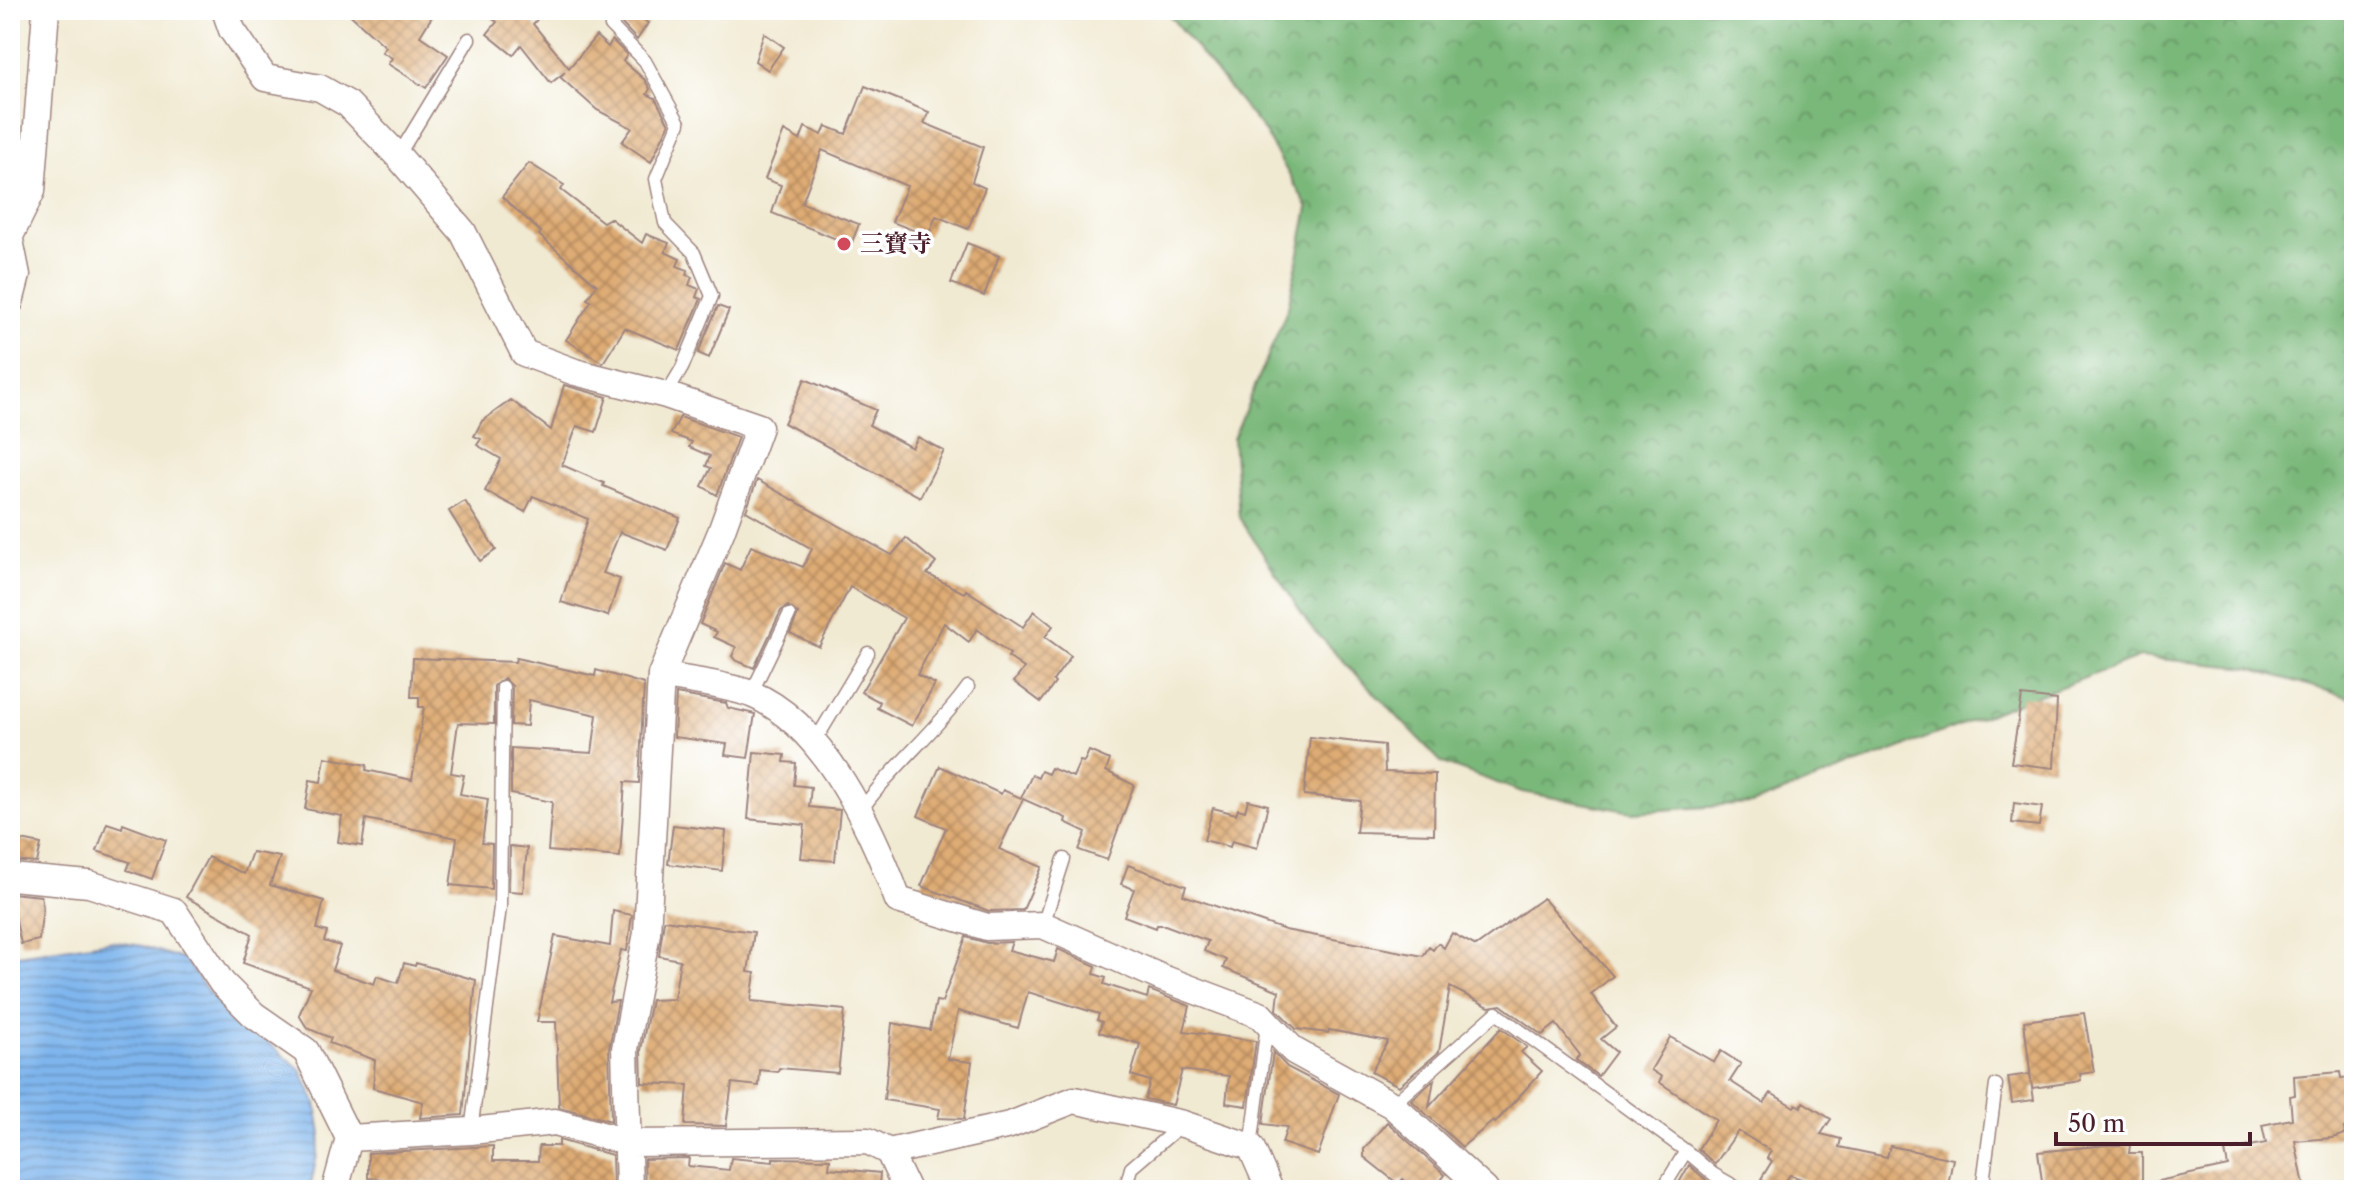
<svg xmlns="http://www.w3.org/2000/svg" width="2364" height="1200" font-family="'Libre Caslon Text','Noto Serif JP',serif">
<style>
.forest{fill:url(#forest-crowns);stroke:#626c52;stroke-width:2}
.water{fill:url(#water-rules);stroke:#646a8c;stroke-width:2}
.building{fill:url(#building-cross-hatch)}
.lines{fill:none;stroke-linecap:round;stroke-linejoin:round}
.lane-casing{stroke:#9e847f;stroke-width:15}
.street-casing{stroke:#9e847f;stroke-width:29}
.lane{stroke:#fff;stroke-width:12}
.street{stroke:#fff;stroke-width:26}
.poi-dot{fill:#d1495b;stroke:#fff;stroke-width:3}
.labels{text-anchor:middle;stroke-width:7;stroke-linejoin:round;paint-order:stroke}
.poi-label{font-size:24px;font-weight:bold;fill:#4a1f2b;stroke:#fff;text-anchor:start}
</style>
<defs>
<pattern id="forest-crowns" width="20" height="18" patternUnits="userSpaceOnUse" patternTransform="scale(2)"><rect width="20" height="18" fill="#7ab87a"/><path d="M2 6a3 3 0 1 1 6 0M12 15a3 3 0 1 1 6 0" fill="none" stroke="#669564"/></pattern>
<pattern id="water-rules" width="6" height="5" patternUnits="userSpaceOnUse" patternTransform="scale(2)"><rect width="6" height="5" fill="#7eb5ed"/><path d="M0 2.5h6" fill="none" stroke="#6993c0"/></pattern>
<pattern id="building-cross-hatch" width="8" height="8" patternUnits="userSpaceOnUse" patternTransform="scale(2)"><rect width="8" height="8" fill="#deac74"/><path d="M0 0l8 8M0 8l8-8" fill="none" stroke="#b68b5f"/></pattern>
</defs>
<rect width="100%" height="100%" fill="#fff"/>
<filter id="ink" filterUnits="userSpaceOnUse"><feTurbulence type="fractalNoise" baseFrequency=".0125" numOctaves="2"/><feDisplacementMap in="SourceGraphic" scale="16" xChannelSelector="R" yChannelSelector="G"/><feConvolveMatrix kernelMatrix="1 2 1 2 8 2 1 2 1" color-interpolation-filters="sRGB"/></filter>
<filter id="wash" filterUnits="userSpaceOnUse"><feTurbulence type="fractalNoise" baseFrequency=".006" numOctaves="4" result="noise"/><feDisplacementMap in="SourceGraphic" scale="32" xChannelSelector="R" yChannelSelector="G"/><feGaussianBlur stdDeviation="1.8" result="paint"/><feColorMatrix in="noise" values="0 0 0 0 0 0 0 0 0 0 0 0 0 0 0 0 0 1.4 0 .05"/><feComposite in="paint" operator="in"/></filter>
<g filter="url(#wash)">
<rect width="100%" height="100%" fill="#f1ead3"/>
<!-- forest -->
<path class="forest" d="M1165,10h1189v689l-104,-31 -110,-11 -388,147 -120,8 -110,-20 -80,-29 -132,-137 -71,-109 -6,-78 55,-131 20,-100 -44,-77z"/>
<!-- water -->
<path class="water" d="M110,941l32,5 43,14 25,34 91,76 15,33 5,31 -11,56h-300v-234z"/>
<g id="blocks">
<!-- building -->
<path class="building" d="M345,10h91l-16,26 28,19 -22,33 -38,-24 4,-6 -10,-6 4,-5z
M481,10h64l-12,14 36,44 27,-32 12,11 4,-7 15,15 -4,6 22,19 5,9 -3,5 8,4 14,26 -18,38 -29,-20 10,-14 -35,-18 -37,-33 5,-5 -14,11 -30,-38 -8,10 -26,-21 10,-12z
M630,11l18,12 -11,17 -15,-16z
M764,33l20,14 -16,23 -13,-9z
M865,86l64,26 -5,11 59,24 -11,35 13,6 -17,41 -32,-13 -8,20 -36,-14 15,-36 -85,-36 -20,53 57,21 -8,21 -79,-32 9,-28 -16,-6 19,-48 16,9 5,-13 17,8 4,-9 20,8z
M529,163l35,22 -3,5 42,32 7,-4 32,25 4,-9 23,9 -4,9 15,7 -3,7 11,4 -2,5 6,2 -3,8 10,4 -3,8 5,2 -22,51 -54,-22 -22,35 -37,-23 25,-39 -4,-2 10,-14 -58,-50 2,-3 -39,-35z
M967,243l32,13 -15,40 -33,-13z
M718,306l11,4 -20,48 -11,-5z
M805,379l71,31 -7,15 43,23 6,-11 26,14 -24,46 -136,-74z
M564,385l43,12 -11,35 -19,-6 -15,39 42,18 -1,3 77,32 -13,32 -47,-18 -17,41 17,6 -12,37 -47,-14 27,-83 -55,-23 -8,16 -40,-21 16,-32 -24,-14 4,-6 -7,-3 8,-15 29,-21 40,30z
M680,417l58,20 -21,58 -15,-9 9,-18 -5,-2 4,-10 -21,-9 3,-5 -21,-8z
M757,480l135,75 14,-17 30,25 -9,11 37,19 2,-3 57,37 11,-16 19,15 -8,11 26,19 -18,25 2,2 -14,19 -27,-20 10,-14 -16,-11 2,-3 -33,-25 -8,13 -25,-19 -27,52 18,9 -23,42 -35,-18 3,-6 -19,-10 43,-74 -54,-31 -31,60 -29,-14 8,-19 -10,-8 -7,5 -27,57 -19,-8 -3,-4 4,-9 -22,-10 3,-5 -17,-8 25,-61 15,7 11,-24 52,21 9,-18 -66,-38z
M465,501l31,49 -16,11 -31,-50z
M413,658l102,4 1,-4 79,18 1,-6 48,14 -5,99 -14,-1 -5,75 -72,-6 4,-49 -41,-8v-46l81,5 5,-38 -68,-15 -2,26 -16,-1 1,-39 -8,-8 -10,8v38l-36,-1 -7,50 13,2 -4,19 28,5 -6,44 10,1 -1,45 -41,-4 7,-47 -91,-19 -4,27 -24,-4 4,-26 -37,-7 5,-29 11,2 4,-25 42,8 -1,5 46,10 12,-73h-5v-10h-8z
M676,694l50,9 2,5 27,6 -7,44 -23,-3 2,-11 -53,-7z
M2022,696l35,4 -3,68 -43,-5z
M1310,737l74,8 1,27 50,2 -1,60 -78,-2 4,-31 -56,-6z
M1089,751l21,9 -4,11 28,14 -27,75 -28,-10 7,-18 -21,-10 1,-4 -43,-19 -24,50 43,18 -19,43 -34,1 -68,-25 25,-58 -28,-12 22,-50 61,28 2,-4 18,8 11,-23 6,3 3,-7 7,3 3,-6 22,9 7,-16 4,1z
M754,752l31,3 -1,7 12,1 -2,22 17,2 -2,20 31,3 -5,51 -34,-3 4,-33 -57,-6z
M1248,800l20,5 -11,43 -25,-7 -2,6 -26,-7 9,-32 23,6 2,-5 7,2z
M2014,803l28,4 -3,19 -27,-3z
M107,823l15,5 1,-4 43,16 -14,39 -25,-9 3,-8 -33,-11z
M673,825l53,6 -4,40 -54,-7z
M17,839l24,5 -4,19 -25,-2z
M510,846l17,2 -4,44 -14,-1z
M252,852l28,5 -10,28 54,16 -7,28 10,3 -3,9 16,5 -8,24 42,14 3,-8 21,7 6,-20 11,3 1,-3 60,17 -13,135 -43,3 3,-16 -50,-14 2,-28 -46,-17 2,-5 -24,-10 -8,-13 12,-28 -68,-24 9,-29 -66,-37 22,-40 36,17z
M1128,865l58,21 -3,9 102,35 138,26 6,-9 4,3 5,-7 6,5 8,-15 24,13 67,-48 70,78 -22,18 25,33 -15,12 15,13 -18,24 -22,-16 4,-5 -24,-31 -14,11 -41,-30 -12,2 -39,-20 -11,65 -40,34 -28,-14 17,-31 -59,-11 -1,3 -32,-4 -19,-19 2,-19 -56,-23 3,-8 -22,-9 4,-10 -43,-16h-8l-1,3 -32,-12 10,-27 -13,-5z
M10,893l31,3 2,11 -4,33 -18,4z
M613,911l19,4 -5,36 -6,-1 -12,52 9,-1 -9,48 2,72 -52,-14 -3,-85h-19l18,-86 55,10z
M664,920l90,12 -6,40 7,1 -4,28 94,9 -7,63 -59,-5 -1,4 -18,-2 -1,16 -27,-3 -6,43 -41,-1 3,-40 -46,-2 -1,-33 10,-50 23,-1 6,-39 -21,-4z
M966,937l21,6 25,-1 -3,8 45,12 4,-13 38,17 -2,8 12,4 -2,6 43,14 2,-8 41,16 -6,25 72,10 -9,65 -21,-3 3,-27 -47,-6 -9,35 -28,-6 5,-18 -19,-6 9,-31 -41,-12 3,-10 -5,-2 2,-6 -71,-22 -10,36 -60,-17 -10,48 24,3 -8,57 -26,-1 2,-9 -56,-9 8,-77 38,7 6,-29 6,1z
M2084,1013l10,59 -14,2 1,7 -49,7 -8,-67z
M1501,1028l26,19 -6,5 21,19 -47,52 -2,-2 -31,26 -51,-47 23,-20 -5,27z
M1670,1037l44,25 7,-11 20,13 -11,17 34,22 7,-10 23,14 2,-3 5,3 2,-5 28,17 -10,15 20,5 -2,8 48,10 3,-11 63,13 -6,31h-114l-43,-15 -11,15 -18,-11 11,-18 -5,-3 4,-7 -33,-20 -23,33 -17,-15 18,-29 -57,-38 3,-5 -11,-7z
M1273,1052l14,15 52,27 -21,61 -36,-12 5,-16 -24,-3z
M2340,1072l1,6 13,-1v50l-10,1 1,6 -13,4 -37,3 10,49h-146l-1,-9 70,-15 -3,-15 41,-8 -4,-18 30,-6 -2,-23 5,-1 -1,-19z
M2030,1074l4,26 -22,3 -4,-26z
M1387,1122l58,53 -12,15h-18l-12,-11 -5,5 -34,-27v-8z
M559,1140l53,15 1,32 -161,-2 -84,-7v-25l125,-7v15h45l1,-15h20z
M2106,1145h24l-1,8h13v37l-99,-2 -5,-36z
M689,1158l-1,8 41,4 2,-12 42,4v-4l57,1 -1,9 51,5 -1,12 -89,5 -145,-2 -1,-29z
M1689,1165l17,15 -6,10h-25z"/>
</g>
</g>
<g filter="url(#ink)">
<use href="#blocks" fill-opacity="0" stroke="#9e847f" stroke-width="2"/>
<g class="lines">
<!-- lane casing -->
<g class="lane-casing">
<path id="lane" d="M618,10l-7,16 34,35 34,62 -23,56 9,44 29,30 18,43 -30,72 -16,27
M398,156l71,-117
M751,694l38,-79
M814,743l54,-90
M859,813c32,-46 76,-80 109,-126
M1043,925l21,-66
M1392,1105l104,-92 190,138
M471,1131l29,-224 3,-220
M1251,1147l16,-122
M1125,1190l6,-22 49,-42
M1662,1190l24,-39 27,23 28,16
M1982,1190l14,-105"/>
</g>
<!-- street casing -->
<g class="street-casing">
<path id="street" d="M225,10l7,20 33,48 55,10 28,16 50,52 65,76 61,121 51,19 91,23 93,32 -38,105 -60,143 -14,258 -22,116 4,141
M10,236l22,-45 14,-181
M10,240l7,35 -7,27
M661,675c28,6 63,9 90,19 73,29 122,137 147,206l89,27 56,-2 119,53 98,37 34,36 98,54 93,85
M10,877l79,7 85,27 48,72 32,32 52,36 43,87 -14,52
M349,1138l122,-7 84,-9 75,21 238,-2 21,11 18,38
M889,1152l121,-27 64,-25 109,24 68,23 19,43"/>
</g>
<!-- lane -->
<use href="#lane" class="lane"/>
<!-- street -->
<use href="#street" class="street"/>
</g>
</g>
<!-- markers -->
<circle class="poi-dot" cx="844" cy="244" r="8"/>
<g class="labels">
<!-- poi labels -->
<g class="poi-label">
<text x="860" y="252">三寶寺</text>
</g>
</g>
<!-- margin -->
<rect width="2364" height="1200" fill="none" stroke="#fff" stroke-width="40"/>
<!-- scale -->
<path d="M2056 1132v12h194v-12" fill="none" stroke="#4a1f2b" stroke-width="4"/>
<text x="2068" y="1132" font-size="24" fill="#4a1f2b" stroke="#ffffff" stroke-width="6" paint-order="stroke">50 m</text>
</svg>
